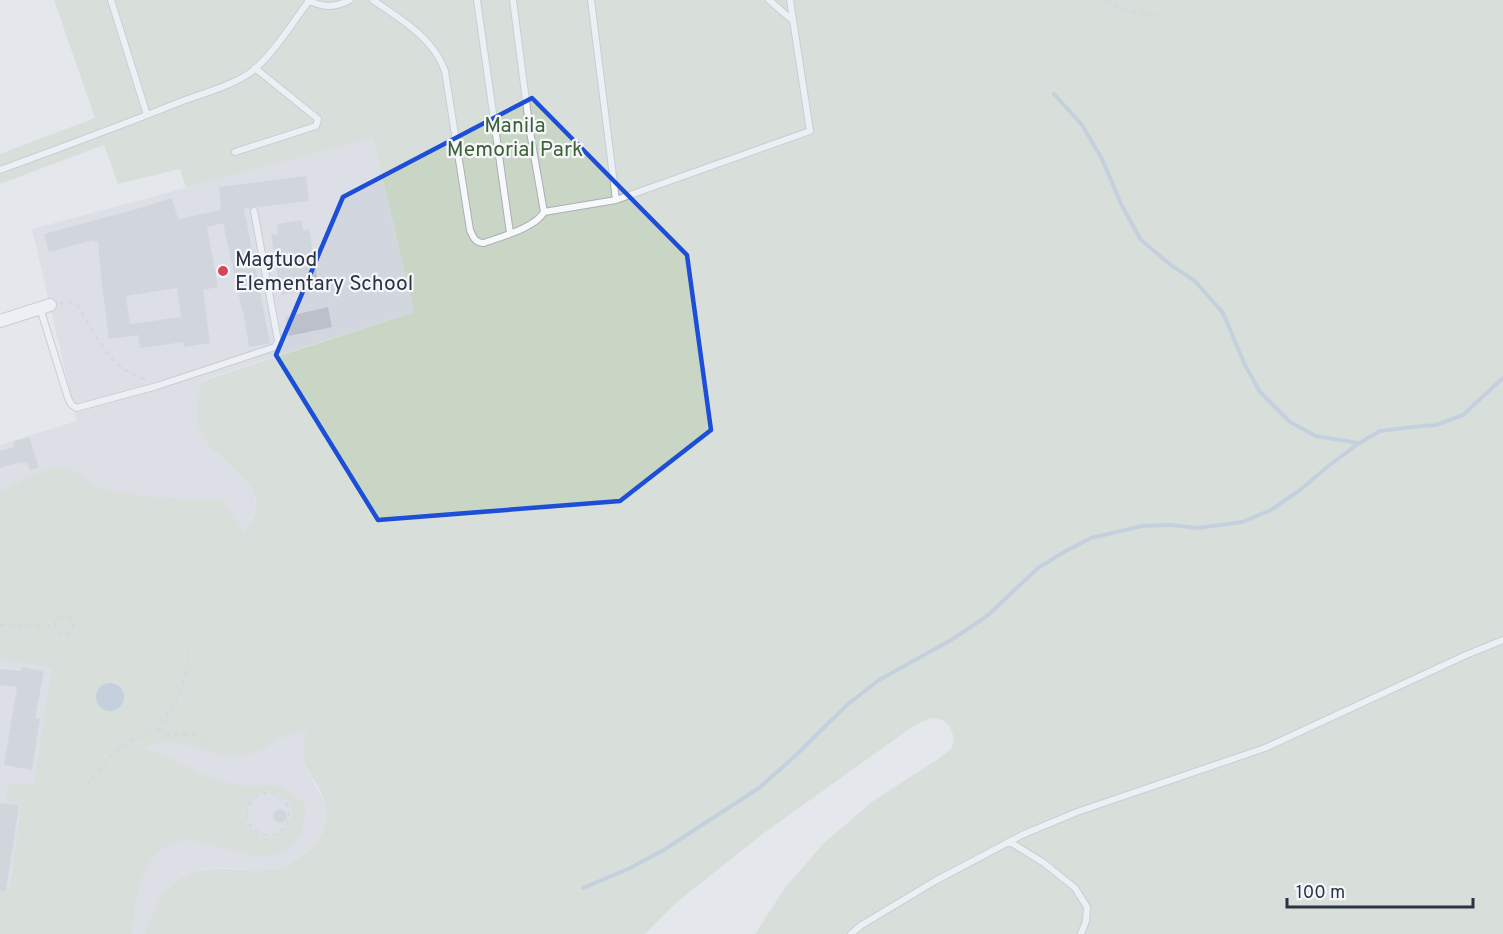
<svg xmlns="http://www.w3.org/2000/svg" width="1503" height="934" font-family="Overpass,sans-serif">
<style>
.built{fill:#d2d6de}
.green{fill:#c9d6c5;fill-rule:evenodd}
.water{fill:#9fb4cc}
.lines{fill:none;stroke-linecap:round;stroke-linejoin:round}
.stream{stroke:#9fb4cc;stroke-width:4}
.building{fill:#bbc0ca;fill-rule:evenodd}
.service-casing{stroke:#a9aeb7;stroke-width:8}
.minor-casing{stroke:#a9aeb7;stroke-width:14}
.path{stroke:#c2c5cb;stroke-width:2;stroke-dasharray:4.5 4.5;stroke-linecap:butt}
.service{stroke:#f7f8fa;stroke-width:6}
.minor{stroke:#f7f8fa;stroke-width:12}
.marked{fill:none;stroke:#1d4ed8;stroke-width:4.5;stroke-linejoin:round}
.poi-dot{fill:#d1495b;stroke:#f4f6f9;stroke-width:2}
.labels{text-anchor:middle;stroke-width:4.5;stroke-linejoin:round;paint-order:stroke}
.park-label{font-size:21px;fill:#3f6138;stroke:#f4f6f9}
.poi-label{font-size:21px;fill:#2b3445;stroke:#f4f6f9;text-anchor:start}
</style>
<rect width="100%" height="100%" fill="#e4e7ec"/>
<!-- built -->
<path class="built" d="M373,138l41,174 -212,68 14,74 12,9 18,17 8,14 2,14 -5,13 77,111 -24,132 22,41v17l-9,20 -13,12 -21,13 -19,4 -38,-3 -24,1 -16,5 -17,12 -10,15 -15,33h-144v-489l77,-24 -45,-192z"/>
<!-- green -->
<path class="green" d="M54,0h1449v934h-748l29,-45 40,-46 49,-42 65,-42 13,-10 3,-10 -4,-13 -8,-6 -12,-2 -15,7 -151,108 -87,69 -32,32h-501c7,-16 13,-36 26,-48 32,-31 73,-9 110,-18 6,-2 11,-6 17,-9 14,-8 23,-19 28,-35 5,-16 -4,-33 -13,-47 -3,-5 -7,-10 -8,-16 -3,-11 1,-21 3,-31 -7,2 -15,4 -22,7 -17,7 -32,21 -51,20 -33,-2 -56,-26 -89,-8l17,5 49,24 29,7h37l21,13 6,5 2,6 -4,23 -7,12 -8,5 -13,6 -20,1 -64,-16c-49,2 -54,56 -58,94h-132v-45l10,1 11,-86 -15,-3 3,-18 25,2 18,-118 -52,-7v-168c16,-8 42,-25 59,-25 20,0 27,17 44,22 7,2 16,3 23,4 32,6 64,6 96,6l23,34c4,-7 10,-17 11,-25 3,-32 -45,-49 -56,-77 -6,-15 -1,-35 2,-50l212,-69 -41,-174 -187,50 -6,-19 -62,15 -14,-39 -104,39v-30l95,-36zM270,791c51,13 -2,72 -22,33 -9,-18 6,-31 22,-33z"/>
<!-- water -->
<path class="water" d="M96 697a14 14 0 1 1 28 0a14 14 0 1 1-28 0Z"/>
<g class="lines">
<!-- stream -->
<path class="stream" d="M1054,94l28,31 20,34 20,47 19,34 30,25 24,16 28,32 22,52 15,27 30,30 26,14 42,7
M583,888l45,-19 34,-18 97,-63 36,-32 53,-52 31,-24 72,-40 36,-24 51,-48 26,-16 27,-14 51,-12 29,-1 27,3 44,-6 29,-12 29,-20 27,-23 31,-23 22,-13 32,-4 24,-2 27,-10 40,-37"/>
</g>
<!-- building -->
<path class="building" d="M306,176l3,25 -51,6 -4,-1 -4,2 -6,1 26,134 -21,4 -6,-37h-1l-19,-87 -16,4 11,60 -15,3 7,53 -26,4v-5l-44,6 -2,-13 -29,4 -8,-63 -3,-35 -5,1v-2l-44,12 -5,-18 89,-24 39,-12 6,21 43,-9 -2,-23zM177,288l4,29 -51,7 -4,-28z
M302,220l1,10 6,-1 10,59 -38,7 -10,-60 7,-1 -1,-10z
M328,307l4,20 -43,9 -4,-19z
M29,437l10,30 -9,4 -3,-9 -7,2v-2l-20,6v-17l15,-4 -2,-5z
M22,667l22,4 -9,47 5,1 -8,51 -28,-5 13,-78 -17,-2v-16l21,2z
M0,803l19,2 -13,86h-6z
M273 816a7 7 0 1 1 14 0a7 7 0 1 1-14 0Z"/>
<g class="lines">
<!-- service casing -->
<g class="service-casing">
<path id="service" d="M111,0l36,115
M308,0c14,8 28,8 42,0
M373,0c28,20 60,37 72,71l25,159c3,7 5,13 14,13 16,-6 51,-15 60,-31l-14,-80 -17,-132
M477,0l33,233
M591,0l25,200
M769,0l23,20
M235,152l81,-26 2,-7 -63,-51
M0,170c60,-22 120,-44 180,-68 23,-9 56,-17 75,-33 21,-19 37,-46 54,-68
M544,212l72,-12 194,-69 -20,-131
M40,308l28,90 3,6 5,4 81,-22 112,-37 6,-2 3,-6 -24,-130
M1010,842l34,21 31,25 12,19 -1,14 -5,13
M851,934l9,-8 75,-45 89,-47 53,-22 188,-64 201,-93 37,-15"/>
</g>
<!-- minor casing -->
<g class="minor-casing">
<path id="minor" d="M0,321l50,-16"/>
</g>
<!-- path -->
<path class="path" d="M1107,0c19,13 41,14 63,17
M60,303l8,-2 9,4c13,20 28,52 48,65 7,4 14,7 22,10
M55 625a9 9 0 1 1 18 0a9 9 0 1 1-18 0Z
M0,625l55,1
M157,730l13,5h24l17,7
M87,786c13,-19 26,-35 46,-46 7,-5 20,-6 25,-12 3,-3 6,-8 8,-12 14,-21 22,-41 22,-66
M247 814a21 21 0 1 1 42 0a21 21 0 1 1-42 0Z"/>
<!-- service -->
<use href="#service" class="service"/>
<!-- minor -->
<use href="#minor" class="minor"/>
</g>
<!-- marked area -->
<path d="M0 0H1503V934H0ZM532,98l155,157 24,175 -91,71 -242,19 -102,-165 67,-158z" fill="#e4e7ec" fill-opacity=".55" fill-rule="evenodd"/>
<path class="marked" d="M532,98l155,157 24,175 -91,71 -242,19 -102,-165 67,-158z"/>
<!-- markers -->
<circle class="poi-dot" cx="223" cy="271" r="6"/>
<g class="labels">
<!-- park labels -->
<g class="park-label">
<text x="515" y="132">Manila<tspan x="515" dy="24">Memorial Park</tspan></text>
</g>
<!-- poi labels -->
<g class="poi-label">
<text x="235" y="266">Magtuod<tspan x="235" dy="24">Elementary School</tspan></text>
</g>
</g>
<!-- scale -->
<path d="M1287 898v9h186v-9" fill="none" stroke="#2b3445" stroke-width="3"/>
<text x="1296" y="898" font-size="18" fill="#2b3445" stroke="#f4f6f9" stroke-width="4.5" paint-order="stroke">100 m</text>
</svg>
